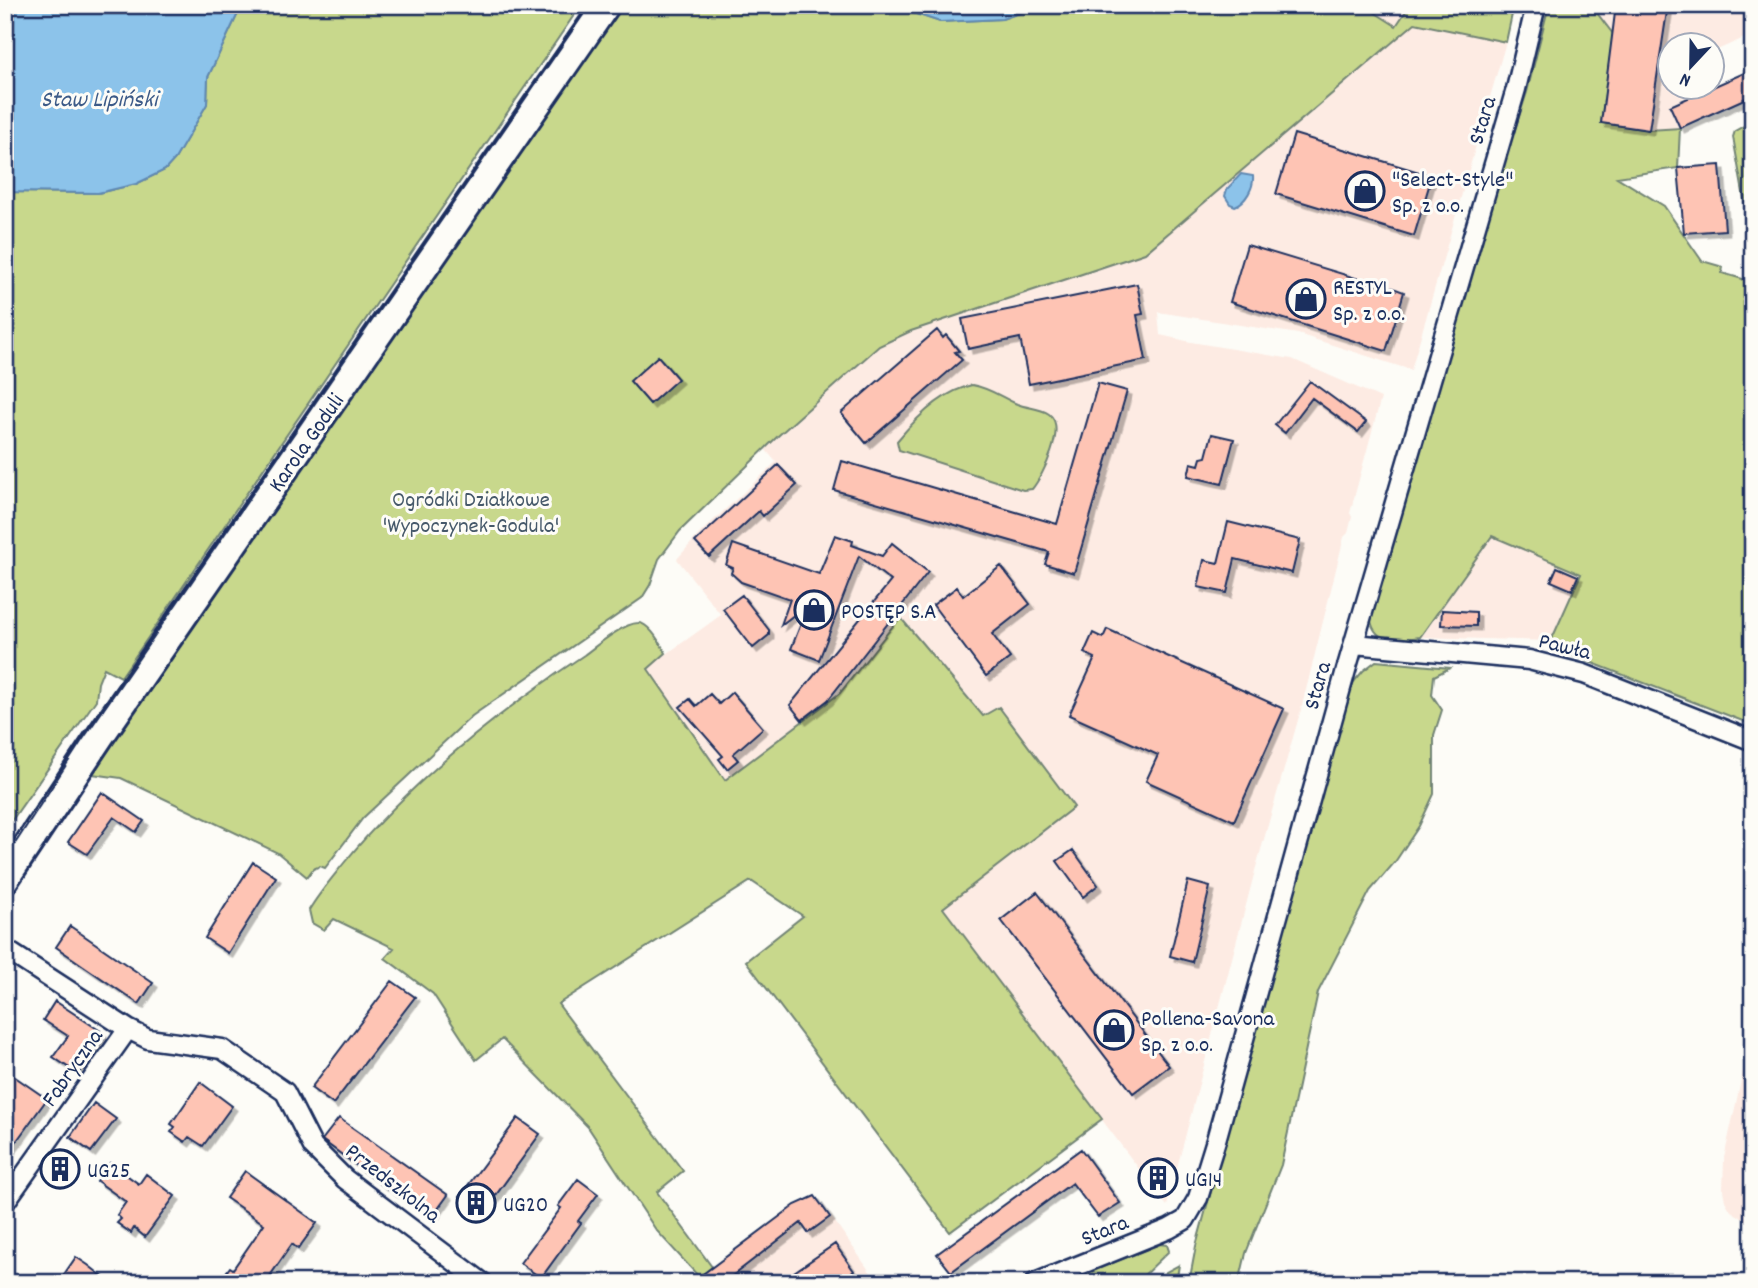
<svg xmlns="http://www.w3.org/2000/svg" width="1758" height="1288" font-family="Dekko,sans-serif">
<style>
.built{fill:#fdebe3}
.green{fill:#c8d88c;stroke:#728475;stroke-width:2}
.water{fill:#8cc3ea;stroke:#5f88b2;stroke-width:2}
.building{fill:#fec4b4;stroke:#1b2f5e;stroke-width:2;filter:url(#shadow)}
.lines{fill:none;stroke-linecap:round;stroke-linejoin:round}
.minor-casing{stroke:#1b2f5e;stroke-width:23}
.secondary-casing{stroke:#1b2f5e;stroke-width:32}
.minor{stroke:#fdfcf7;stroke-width:18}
.secondary{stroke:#fdfcf7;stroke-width:26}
.tram{stroke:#1b2f5e;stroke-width:2}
.labels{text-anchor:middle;stroke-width:6;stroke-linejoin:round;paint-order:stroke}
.street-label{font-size:23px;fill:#1b2f5e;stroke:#fdfcf7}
.poi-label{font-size:23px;fill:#1b2f5e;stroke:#fdfcf7;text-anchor:start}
.park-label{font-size:23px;fill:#46596a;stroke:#fdfcf7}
.water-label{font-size:24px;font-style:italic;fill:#3d5b88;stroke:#fdfcf7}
</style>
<defs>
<filter id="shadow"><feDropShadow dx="4.5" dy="4.5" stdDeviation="0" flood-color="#0004"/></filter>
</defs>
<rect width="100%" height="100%" fill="#fdfcf7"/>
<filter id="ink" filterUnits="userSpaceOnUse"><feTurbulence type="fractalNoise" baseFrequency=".0143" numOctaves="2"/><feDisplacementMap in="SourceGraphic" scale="14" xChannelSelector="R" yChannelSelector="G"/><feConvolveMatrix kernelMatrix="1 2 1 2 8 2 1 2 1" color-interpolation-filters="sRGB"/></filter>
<g filter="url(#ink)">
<!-- built -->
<path class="built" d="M1363,5h47l-14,21z
M1598,5h155v29l-38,17 -2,6 -1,-11h-42v42h18l4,8 -21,11 9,21 -2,40 -68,10 -24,-47z
M1415,23l91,19 -95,328 -113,-36 -140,-22 2,23 31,7 101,17 89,39 -31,115 2,4 -4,16 -4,4 -42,169 -46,161 -89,339 -225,-298 132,-101 -75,-100 -15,9 -84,-99 -60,76 -115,87 -78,-112 74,-53 -44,-56 24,-27 75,-70 -11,-13 114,-103 32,-15 234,-78z
M1491,536l90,38 -30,67 -131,-4z
M1753,1026v199l-22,-14 -6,-10 -2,-11 1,-32z
M824,1206l54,77h-155z"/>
<!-- green -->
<path class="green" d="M242,5h339l-460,672 -17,-9 -6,15 -2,17 -91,130v-437l5,-7 -5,-1v-193l93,1 38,-9 29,-14 10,-11 32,-55 1,-27z
M622,5h267l51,17 62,-3 41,-14h320l33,21 14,-21h104l-8,37 -91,-19 -270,230 -234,78 -32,15 -100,89 -99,96 -21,28 -9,26 -8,13 -170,118 -109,102 -38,50 -5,-2 -7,3 -6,8 -29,-24 -157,-75 -29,-4 132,-194z
M1549,5h49l-1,8 16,21 -12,89 48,7 31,-2 -2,40 -61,9 47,29 38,55 21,6 -1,6 31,9v443l-202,-78v-6l30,-67 -89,-38 -72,101c-23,3 -47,9 -50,-22l97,-338 60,-185z
M1753,121v105l-6,-11 -14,-78 2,-6z
M972,385c18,3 29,12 45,19 10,4 23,4 32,10 18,13 -6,62 -17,75l-9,1 -124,-40 -2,-9c19,-23 46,-50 75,-56z
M900,617l83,99 16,-9 75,100 -131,101 159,211 -152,113 -204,-271 57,-45 -52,-35 -193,123 125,167 -26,21 55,75 -13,10 -43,-47 -68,-103 -86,-88 -26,21 -43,-66 -48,-36 9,-10 -60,-29 -10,11 -12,-7 -3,-13c10,-17 23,-32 35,-47 66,-81 153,-150 240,-208 12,-9 40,-32 54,-32 11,-1 23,22 28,30l-18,16 77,111 115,-87z
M1376,661l74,7 -16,8 -2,19 10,15 -8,25v59l-15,32 -24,36 -25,29 -52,101 -37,173 -35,88 -7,30h-50l7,-37 151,-556 16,-19z
M1159,1244l8,1 2,6 -33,32h-72z
M1179,1265l-3,18h-21l11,-11z"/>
<!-- water -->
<path class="water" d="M5,5h237l-34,72 -1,27 -32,55 -10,11 -29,14 -38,9 -93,-1z
M889,5h154l-41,14 -62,3z
M1241,174l12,2c1,11 -7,26 -18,30l-5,-2 -5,-8 2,-7z"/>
<!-- building -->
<path class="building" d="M1616,5h52l-19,125 -48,-7z
M1753,69v26l-73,33 -10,-22z
M1294,134l138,42 -18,60 -138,-42z
M1720,165l5,65 -41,3 -6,-65z
M1247,245l138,42v-2l19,7 -18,59 -156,-49z
M1137,284l6,30 -6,1 9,45 -117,24 -9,-46 -52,11 -6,-30z
M937,330l6,8 3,-3 13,16 -4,1 7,8 -96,83 -25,-30z
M658,356l20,23 -28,25 -20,-23z
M1310,381l56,41 -8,10 -46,-34 -27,35 -10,-8z
M1098,383l29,8 -53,182 -29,-9 4,-12 -215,-62 8,-29 215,63z
M1212,434l22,5 -12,45 -34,-8 3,-13 8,2 2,-7 5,-1z
M778,465l19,20 -34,31 -4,-5 -50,46 -14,-15z
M1228,522l72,18 -8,33 -57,-14 -8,34 -29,-6 6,-27 14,3z
M835,535l18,6 -1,4 30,11 10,-13 36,29 -100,128 -26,20 -12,-15 101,-124 -32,-25 -40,104 -28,-11 18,-46 -28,22 9,-26 -49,-17 -10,-9 2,-5 -7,-3 7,-21 86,30z
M1001,566l29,38 -38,30 18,24 -24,18 -53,-71 24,-18 6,9z
M1557,567l21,9 -6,14 -21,-9z
M742,595l27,35v5l-16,13 -30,-39z
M1442,610l34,2v14l-35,-1z
M1107,629l177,80 -50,112 -88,-40 12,-26 -89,-40 26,-57 -11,-5 9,-20 10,5z
M732,692l31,36 -30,26 5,6 -11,9 -8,-10 4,-3 -43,-49 10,-8 6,7 14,-12 9,10z
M102,792l42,29 -8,11 -22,-15 -27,37 -19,-12z
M1073,850l25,35 -15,12 -26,-36z
M253,862l23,15 -48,76 -23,-15z
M1188,881l22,6 -18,75 -22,-6z
M1037,892l132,174 -36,27 -132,-173z
M70,926l83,57 -14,21 -83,-57z
M392,981l23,16 -82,107 -22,-16z
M55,1001l47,31 1,7 -25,35 -25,-17 15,-21 -25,-16z
M5,1070l42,29 -42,58z
M200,1082l32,24 -29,40 -14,-9 -4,5 -14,-10 4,-5 -4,-3z
M94,1103l22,16 -25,33 -21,-15z
M339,1118l109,77 -16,22 -36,-26 -2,2 -72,-53z
M518,1118l22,16 -57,79 -23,-17z
M1081,1149l39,54 -22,14 -26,-34 -121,89 -14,-18z
M59,1160l10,7 -7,11 -10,-8z
M110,1163l29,21 7,-10 29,22 -30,41 -11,-9 -3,5 -14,-10 4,-4 -4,-4 9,-13 -29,-21z
M245,1171l72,52 -19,26 -6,-5 -27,39h-47l12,-16 3,2 31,-45 -38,-26z
M578,1179l20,15 -20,27 3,2 -40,55 -21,-15 41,-55 -3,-2z
M815,1196l15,21 -22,16 -7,-10 -78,60h-32l104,-78z
M835,1244l19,27 -17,12h-59z
M76,1257l12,8 23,18h-53z"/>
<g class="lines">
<!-- minor casing -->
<g class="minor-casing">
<path id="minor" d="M1354,644l175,16 55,14 169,67
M5,949l123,80 20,10 74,10 63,43 28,55 32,32 138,104
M5,1202l123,-173
M1035,1283l134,-54 16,-9 13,-22 18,-58 130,-470 170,-581 20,-84"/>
</g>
<!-- secondary casing -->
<g class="secondary-casing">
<path id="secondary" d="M5,879l96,-144 505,-730"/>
</g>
<!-- minor -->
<use href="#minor" class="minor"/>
<!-- secondary -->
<use href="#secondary" class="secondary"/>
<!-- tram -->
<path class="tram" d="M5,859l76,-117 509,-737"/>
</g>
</g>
<!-- icons -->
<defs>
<g id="shop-ring" transform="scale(2.0125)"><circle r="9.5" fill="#fdfcf7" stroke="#1b2f5e" stroke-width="1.5"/><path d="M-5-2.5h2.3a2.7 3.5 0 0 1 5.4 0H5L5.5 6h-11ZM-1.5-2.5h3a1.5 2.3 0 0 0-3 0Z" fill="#1b2f5e"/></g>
<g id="building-ring" transform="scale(2.0125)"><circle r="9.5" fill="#fdfcf7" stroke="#1b2f5e" stroke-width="1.5"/><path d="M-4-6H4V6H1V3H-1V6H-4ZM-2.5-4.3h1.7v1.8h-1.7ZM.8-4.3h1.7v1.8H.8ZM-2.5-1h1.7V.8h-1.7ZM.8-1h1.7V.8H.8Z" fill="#1b2f5e"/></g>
</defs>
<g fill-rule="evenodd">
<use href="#shop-ring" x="1365" y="191"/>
<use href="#shop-ring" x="1306" y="299"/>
<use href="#shop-ring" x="814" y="610"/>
<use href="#shop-ring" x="1114" y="1030"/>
<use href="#building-ring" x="60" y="1169"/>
<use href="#building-ring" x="1158" y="1178"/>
<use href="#building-ring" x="476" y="1203"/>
</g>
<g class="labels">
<!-- street labels -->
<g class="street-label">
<text transform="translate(1481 120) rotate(-73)" y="8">Stara</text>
<text transform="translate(305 442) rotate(-55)" y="8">Karola Goduli</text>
<text transform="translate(1565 645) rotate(14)" y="8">Pawła</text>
<text transform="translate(1316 685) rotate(-74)" y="8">Stara</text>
<text transform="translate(71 1067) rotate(-55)" y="8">Fabryczna</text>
<text transform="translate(394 1182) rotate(38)" y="8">Przedszkolna</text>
<text transform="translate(1104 1229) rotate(-22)" y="8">Stara</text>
</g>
<!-- poi labels -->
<g class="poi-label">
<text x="1392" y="186">"Select-Style"<tspan x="1392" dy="26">Sp. z o.o.</tspan></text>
<text x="1333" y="294">RESTYL<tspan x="1333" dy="26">Sp. z o.o.</tspan></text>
<text x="841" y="618">POSTĘP S.A</text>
<text x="1141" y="1025">Pollena-Savona<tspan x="1141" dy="26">Sp. z o.o.</tspan></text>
<text x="87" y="1177">UG25</text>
<text x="1185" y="1186">UG14</text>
<text x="503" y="1211">UG20</text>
</g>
<!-- park labels -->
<g class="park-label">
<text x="471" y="506">Ogródki Działkowe<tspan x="471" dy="26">'Wypoczynek-Godula'</tspan></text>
</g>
<!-- water labels -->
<g class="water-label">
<text x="99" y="106">Staw Lipiński</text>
</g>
</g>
<!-- margin -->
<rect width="1758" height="1288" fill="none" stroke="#fdfcf7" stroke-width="28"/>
<rect x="14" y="14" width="1730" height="1260" fill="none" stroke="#1b2f5e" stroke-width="2.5" filter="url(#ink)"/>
<!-- north arrow -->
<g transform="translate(1691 66) rotate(202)"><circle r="33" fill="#fdfcf7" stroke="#a3aaba" stroke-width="2"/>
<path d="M0-5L12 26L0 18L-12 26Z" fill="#1b2f5e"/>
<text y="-10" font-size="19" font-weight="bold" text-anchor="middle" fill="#1b2f5e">N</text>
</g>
</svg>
